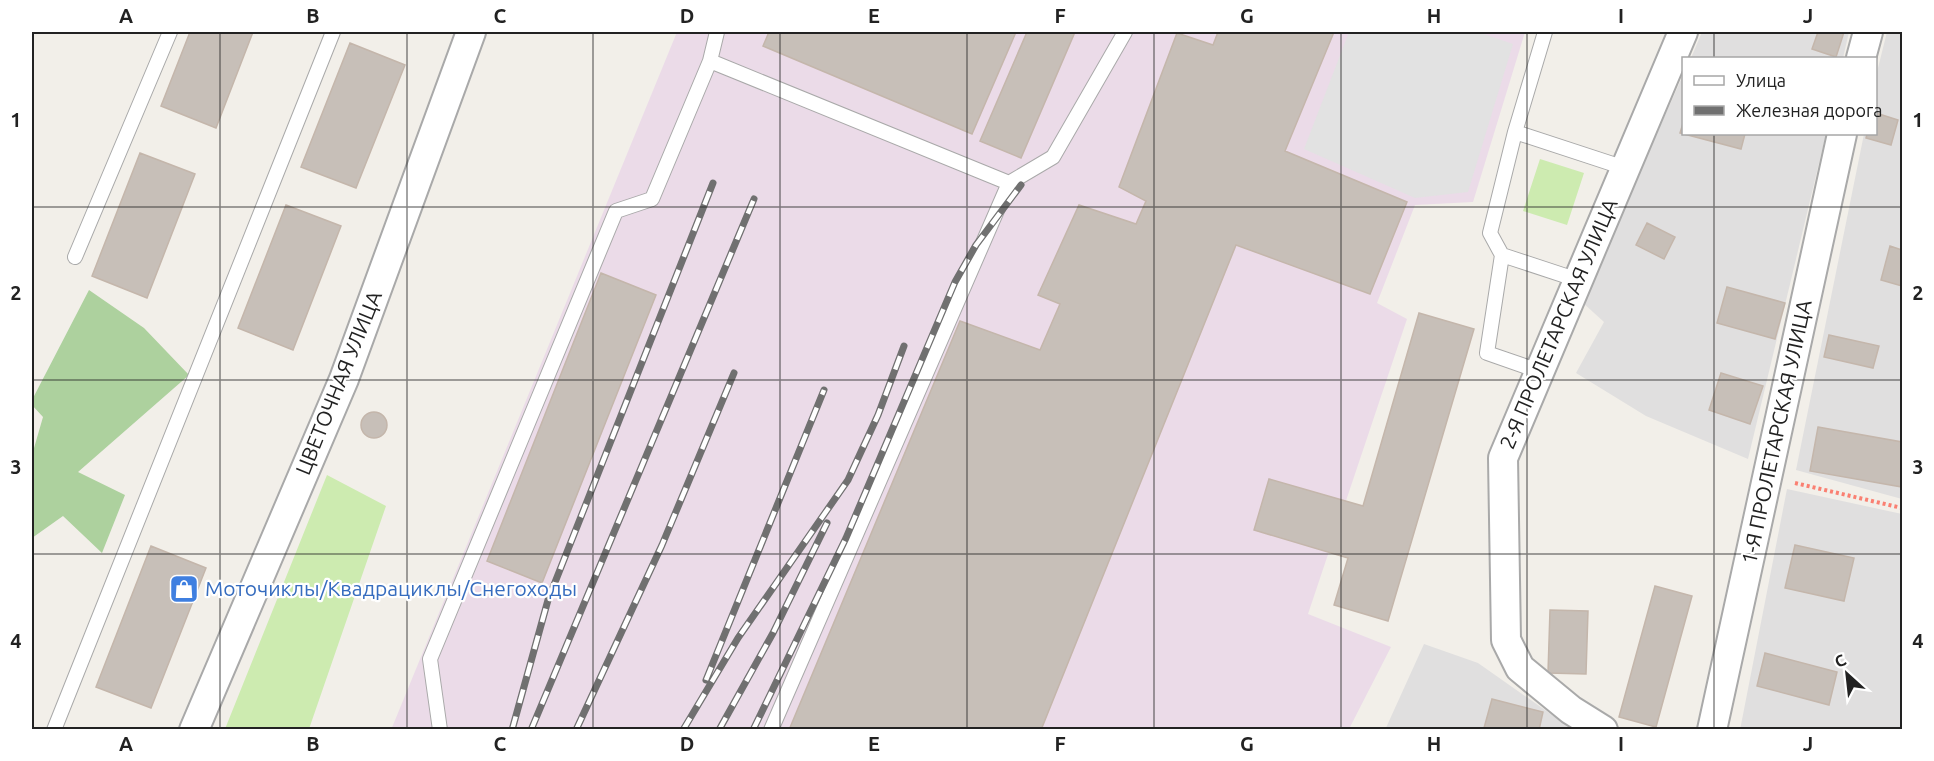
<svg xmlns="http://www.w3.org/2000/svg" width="1934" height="761" font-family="Ubuntu,sans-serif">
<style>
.residential{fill:#e0dfdf}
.industrial{fill:#ebdbe8}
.grass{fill:#cdebb0}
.forest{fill:#add19e}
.parking{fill:#e2e2e2}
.building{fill:#c7bfb8;stroke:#c4b6ab;stroke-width:1.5}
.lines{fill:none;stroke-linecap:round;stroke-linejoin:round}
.service-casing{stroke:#a9a9a9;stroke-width:16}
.minor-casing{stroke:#a9a9a9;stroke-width:32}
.path{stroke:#fa8072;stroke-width:4;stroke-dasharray:3 3;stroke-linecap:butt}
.service{stroke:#fff;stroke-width:14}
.minor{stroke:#fff;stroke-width:28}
.rail-casing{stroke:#707070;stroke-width:7}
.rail{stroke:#fff;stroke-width:4.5;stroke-dasharray:14;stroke-linecap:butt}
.grid{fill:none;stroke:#222;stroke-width:1.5;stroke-opacity:0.55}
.labels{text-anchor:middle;stroke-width:4.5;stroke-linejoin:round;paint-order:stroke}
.street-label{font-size:21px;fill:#222;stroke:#fff}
.shop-label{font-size:21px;fill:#366cbe;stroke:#fff;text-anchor:start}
.neatline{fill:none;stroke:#222;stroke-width:2}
.grid-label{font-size:20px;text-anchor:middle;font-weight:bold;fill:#222}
</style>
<rect width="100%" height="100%" fill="#f2efe9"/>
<!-- residential -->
<path class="residential" d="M1702,32h147l-6,26h-152z
M1887,32h15v467l-106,-29 68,-336h12v-58z
M1683,75l1,59h142l-78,325 -102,-43 -70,-43 28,-51 -22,-20z
M1787,489l115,25v215l-162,1z
M1424,644l54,19 94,66 -187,1z"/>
<!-- industrial -->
<path class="industrial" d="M677,32h848l-52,170 -58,3 -38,98 30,16 -99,295 83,33 -42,82 -958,1z"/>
<!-- grass -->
<path class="grass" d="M1540,159l44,14 -17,52 -44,-14z
M327,475l59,31 -77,223h-84z"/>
<!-- forest -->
<path class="forest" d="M89,290l55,38 45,47 -111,97 47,23 -23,58 -39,-37 -31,22v-83l11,-38 -11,-12v-5z"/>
<!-- parking -->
<path class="parking" d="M1349,32h129l35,12 -45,148 -53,6 -111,-49z"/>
<!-- building -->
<path class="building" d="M190,32h63l-37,96 -55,-22z
M769,32h247l-44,102 -209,-88z
M1027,32h48l-54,126 -41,-17z
M1218,32h116l-49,119 122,51 -37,92 -134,-49 -195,485h-252l171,-409 80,29 20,-46 -22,-9 41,-90 57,19 10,-23 -27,-14 58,-154 36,12z
M1818,32h26l-8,25 -24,-8z
M350,43l55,22 -49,123 -55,-21z
M1876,113l22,7 -7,25 -25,-7 1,-4h9z
M1684,120v14h61l-4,15 -61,-16z
M140,153l55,21 -48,124 -55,-22z
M286,205l55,21 -48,124 -55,-22z
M1647,223l28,14 -11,22 -28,-14z
M1890,246l12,4v36l-21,-6z
M601,273l55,22 -114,288 -55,-22z
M1727,287l58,16 -10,36 -58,-16z
M1419,313l55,16 -86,292 -54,-16 14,-47 -94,-28 15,-51 94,27z
M1829,335l50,11 -6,22 -49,-11z
M1721,373l42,13 -13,38 -41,-14z
M361 425a13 13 0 1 1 26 0a13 13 0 1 1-26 0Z
M1818,427l84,15v45l-92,-16z
M1795,545l59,13 -10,43 -59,-13z
M151,546l55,22 -55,140 -55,-21z
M1655,586l37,10 -36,131 -37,-10z
M1550,610l38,1 -2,63 -38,-1z
M1765,653l72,19 -8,33 -72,-19z
M1492,699l51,13 -4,18 -55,-2z"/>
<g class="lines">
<!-- service casing -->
<g class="service-casing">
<path id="service" d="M717,32l-7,29 299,122
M1545,32l-30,100 110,36
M1515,132l-25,101 12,22 -15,98 52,18
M1502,255l76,25
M75,257l95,-225
M54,730l279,-698
M440,730l-10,-71 186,-448 36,-12 58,-138
M771,730l238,-547 44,-26 72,-125"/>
</g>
<!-- minor casing -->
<g class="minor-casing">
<path id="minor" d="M1861,58l7,-26
M194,730l150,-351 127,-347
M1603,730l-32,-20 -51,-42 -14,-28 -3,-182 180,-426
M1712,730l130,-596"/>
</g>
<!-- path -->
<path class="path" d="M1795,483l107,25"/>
<!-- service -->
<use href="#service" class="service"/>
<!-- minor -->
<use href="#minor" class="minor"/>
<!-- rail casing -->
<g class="rail-casing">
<path id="rail" d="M706,680l118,-290
M512,730l36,-130 165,-417
M531,730l223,-531
M576,730l86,-185 72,-172
M683,730l55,-92 110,-158 30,-65 26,-69
M719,730l54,-97 54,-110
M753,730l93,-192 109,-256 21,-37 45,-60"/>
</g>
<!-- rail -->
<use href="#rail" class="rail"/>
</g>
<!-- grid -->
<path class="grid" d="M220,32v698M407,32v698M593,32v698M780,32v698M967,32v698M1154,32v698M1341,32v698M1527,32v698M1714,32v26M1714,134v596M32,207h1870M32,380h1870M32,554h1870"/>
<!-- icons -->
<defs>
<g id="shop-square" transform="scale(1.5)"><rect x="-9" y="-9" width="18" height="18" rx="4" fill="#3f7fe0" stroke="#fff"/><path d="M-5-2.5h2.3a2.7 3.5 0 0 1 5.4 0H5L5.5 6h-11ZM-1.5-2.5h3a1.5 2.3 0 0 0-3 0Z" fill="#fff"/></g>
</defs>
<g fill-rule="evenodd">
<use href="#shop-square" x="184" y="589"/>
</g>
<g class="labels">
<!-- street labels -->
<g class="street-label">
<text transform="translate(1559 324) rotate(-67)" y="7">2-Я ПРОЛЕТАРСКАЯ УЛИЦА</text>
<text transform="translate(339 383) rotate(-68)" y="7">ЦВЕТОЧНАЯ УЛИЦА</text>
<text transform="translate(1777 432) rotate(-78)" y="7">1-Я ПРОЛЕТАРСКАЯ УЛИЦА</text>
</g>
<!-- shop labels -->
<g class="shop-label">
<text x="205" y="596">Моточиклы/Квадрациклы/Снегоходы</text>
</g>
</g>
<!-- border -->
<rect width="1934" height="761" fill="none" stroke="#ffffff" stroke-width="66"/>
<!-- legend -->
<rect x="1682" y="57" width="195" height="78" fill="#ffffff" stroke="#a7a7a7" stroke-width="1.5"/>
<rect x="1694" y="76" width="30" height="9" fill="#ffffff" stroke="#a7a7a7" stroke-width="1.5"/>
<text x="1736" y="87" font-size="18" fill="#222222">Улица</text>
<rect x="1694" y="106" width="30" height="9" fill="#707070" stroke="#a7a7a7" stroke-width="1.5"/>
<text x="1736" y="117" font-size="18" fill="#222222">Железная дорога</text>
<!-- north arrow -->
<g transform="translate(1847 674) rotate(333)" stroke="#ffffff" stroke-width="4.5" paint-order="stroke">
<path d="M0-4.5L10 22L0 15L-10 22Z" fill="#222222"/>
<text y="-9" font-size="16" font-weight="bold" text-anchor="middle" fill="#222222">С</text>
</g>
<rect x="33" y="33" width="1868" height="695" class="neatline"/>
<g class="grid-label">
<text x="126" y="23">A</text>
<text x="313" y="23">B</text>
<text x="500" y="23">C</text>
<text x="687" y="23">D</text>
<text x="874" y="23">E</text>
<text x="1060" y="23">F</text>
<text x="1247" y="23">G</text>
<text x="1434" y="23">H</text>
<text x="1621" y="23">I</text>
<text x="1808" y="23">J</text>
<text x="16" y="127">1</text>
<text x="1918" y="127">1</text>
<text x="16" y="300">2</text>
<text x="1918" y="300">2</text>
<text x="16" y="474">3</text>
<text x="1918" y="474">3</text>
<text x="16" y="648">4</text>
<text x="1918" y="648">4</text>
<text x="126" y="751">A</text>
<text x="313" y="751">B</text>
<text x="500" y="751">C</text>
<text x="687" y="751">D</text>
<text x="874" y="751">E</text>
<text x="1060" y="751">F</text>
<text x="1247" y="751">G</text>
<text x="1434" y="751">H</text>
<text x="1621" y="751">I</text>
<text x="1808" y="751">J</text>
</g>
</svg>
